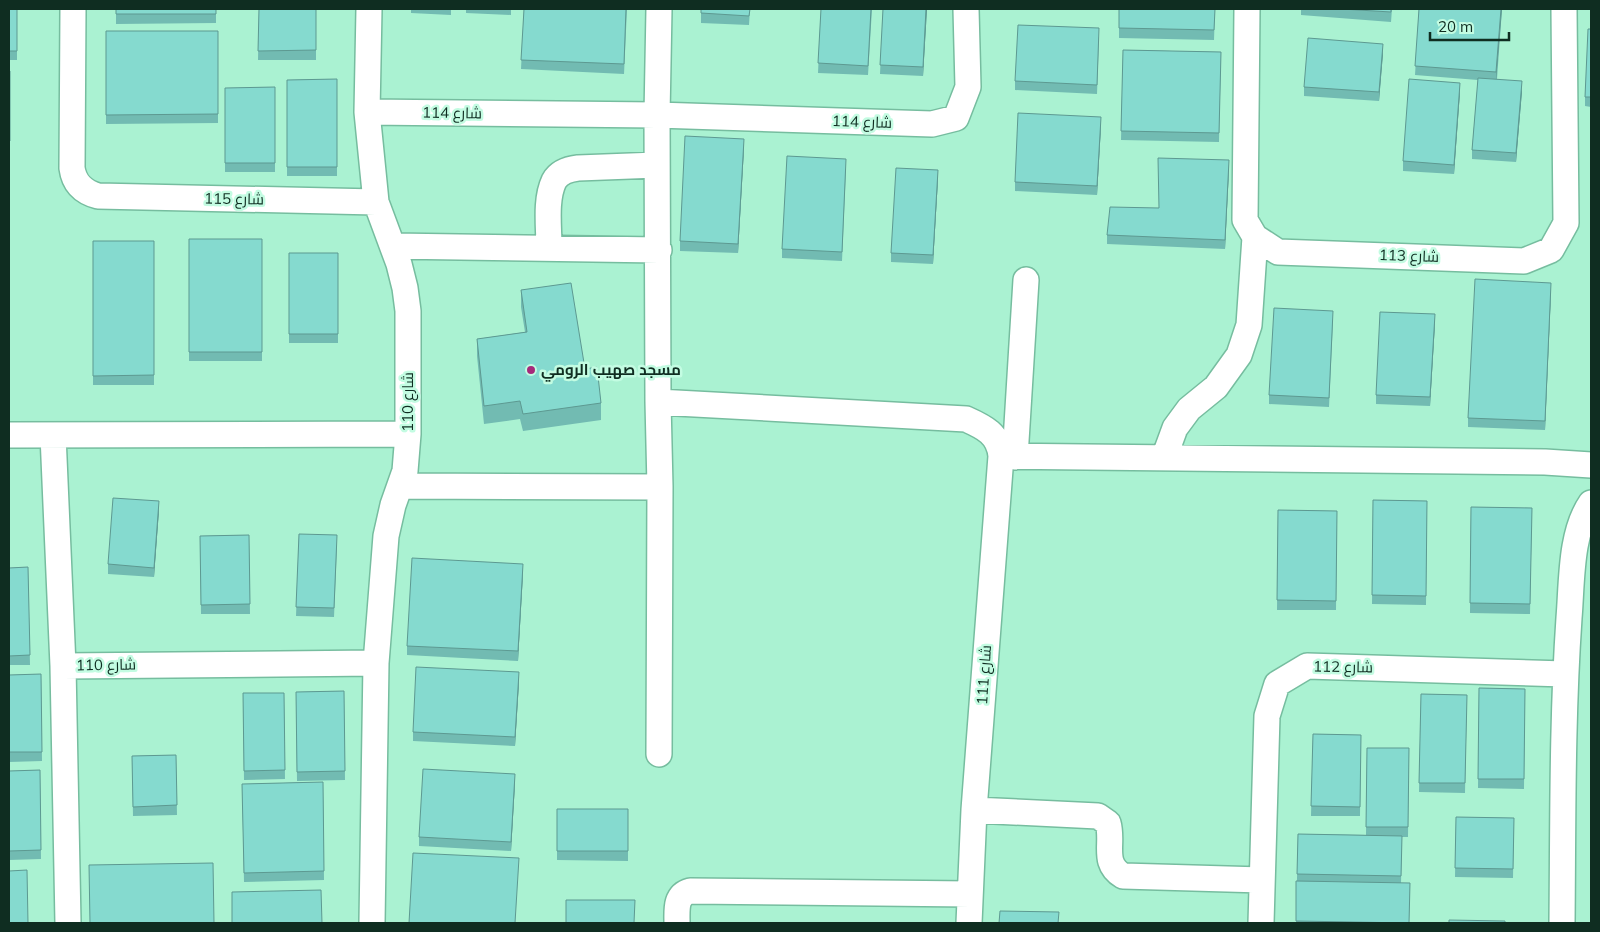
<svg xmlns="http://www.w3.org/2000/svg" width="1600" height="932" font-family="Mulish,Cairo,sans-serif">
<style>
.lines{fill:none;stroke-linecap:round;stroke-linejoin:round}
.minor-casing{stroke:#76bd9f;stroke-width:28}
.minor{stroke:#fff;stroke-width:25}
.wall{fill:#72bbb2}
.shaded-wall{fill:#5d9991}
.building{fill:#85dacf;stroke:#5d9991}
.poi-dot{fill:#a6297b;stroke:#c3fce2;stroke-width:2}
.labels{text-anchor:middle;stroke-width:5;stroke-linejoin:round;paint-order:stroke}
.street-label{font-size:15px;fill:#0f2d21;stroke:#c3fce2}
.poi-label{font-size:15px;font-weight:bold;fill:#0f2d21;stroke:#c3fce2;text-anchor:start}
</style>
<rect width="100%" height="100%" fill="#aaf2d2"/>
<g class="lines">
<!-- minor casing -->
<g class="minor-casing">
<path id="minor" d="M73,9l-1,159c2,15 11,24 26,28l278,6
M369,9l-2,103 9,90 23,62 6,24 3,23v123l-3,37 -12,34 -7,31 -10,127 -4,260
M659,9l-2,106 1,287 2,85 -1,267
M1247,9l-2,211 10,17 23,15 246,9 27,-11 15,-27 -2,-214
M367,112l290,3 275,9 24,-6 12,-31 -2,-78
M393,246l266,4
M549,248c0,-21 -4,-48 5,-67 5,-9 15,-12 24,-13l79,-3
M658,402l308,17c18,8 33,15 35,37l-27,354 -5,113
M9,435l399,-1
M53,435l10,231 5,257
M1001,456l544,6 46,3
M1015,457l11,-177
M1164,458l11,-30 14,-19 27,-22 23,-32 10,-30 6,-88
M400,486l260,1
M63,666l313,-3
M974,810l124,6 10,7c6,20 -7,40 15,53l139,4
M677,923c0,-13 -2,-28 13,-32l280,3
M1261,923l6,-207 10,-32 30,-18 258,8
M1562,923c1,-101 0,-203 7,-305 3,-35 1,-85 22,-115"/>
</g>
<!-- minor -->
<use href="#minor" class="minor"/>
</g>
<!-- wall -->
<path class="wall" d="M9,9h8v51h-8z
M116,9h100v14l-100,1z
M259,9h57v51h-58z
M411,9h40v6l-40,-2z
M466,9h45v6l-45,-2z
M524,9h103l-3,65 -103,-5z
M701,9h49l-1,16 -48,-2z
M821,9h51l-4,66 -50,-2z
M883,9h44l-4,67 -43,-2z
M1119,9h96l-1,31 -95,-2z
M1301,9h91l-1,13 -90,-7z
M1419,9h83l-5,70 25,12 -6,71 -44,-3v-9l6,-70 -63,-5z
M1591,29v78l-6,-1v-9z
M106,31h112v92l-112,1z
M1099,37l-2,57 -82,-4v-9z
M1123,50l98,2 -2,90 -98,-2z
M1383,53l-4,48 -75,-5v-9z
M337,79v97h-50v-96z
M275,87v85h-50v-84z
M1460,92l-6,82 -51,-3v-10z
M1101,126l-4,69 -82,-4v-9z
M744,148l-6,105 -58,-2v-10z
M846,168l-4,93 -60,-3v-9z
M1229,169l-4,80 -118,-5v-9l52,-27z
M938,179l-5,85 -42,-2v-9z
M189,239h73v122h-73z
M93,241h61v144h-61z
M289,253h49v90h-49z
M521,290l64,79 16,34v17l-78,11 -3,-12 -36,5 -7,-68v-17l48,-7 -4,-25z
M1551,292l-6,138 -77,-3v-9z
M1333,320l-4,87 -60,-3v-9z
M1435,323l-5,83 -54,-2v-9z
M1373,500l54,1 -1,104 -54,-1z
M1471,507l61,1 -2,106 -60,-1z
M159,510l-5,67 -46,-3v-10z
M1278,510l59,1 -1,99h-59z
M299,534l38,11 -3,72 -38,-1z
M249,535l1,79h-49l-1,-78z
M28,567l2,98h-21v-97z
M523,573l-5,88 -111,-6v-9z
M41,674l1,87 -33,1v-87z
M519,682l-4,64 -102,-5v-9z
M1479,688l46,1 -1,100 -46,-1z
M344,691l1,89 -48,1 -1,-89z
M243,693h41l1,86 -41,1z
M1421,694l46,1 -2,98 -46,-1z
M1313,734l48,1 -1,81h-49z
M1367,748h42l-1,89h-6l-1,46h9l-1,40h-113l2,-89 68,1z
M176,755l1,60 -44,1 -1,-60z
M40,770l1,89 -32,1v-89z
M323,782l1,98 -80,2 -2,-98z
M515,783l-4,68 -92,-5v-9z
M557,809h71v52l-71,-1z
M1456,817l58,1 -1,60 -58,-1z"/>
<!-- shaded-wall -->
<path class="shaded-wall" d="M926,9h1l-4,67v-9z
M1501,9h1l-6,72v-9z
M1383,44v9l-4,48v-9z
M1522,81v10l-6,71v-9z
M1460,83v9l-6,82v-9z
M1101,117v9l-4,69v-9z
M744,139v9l-6,105v-9z
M1229,160v9l-4,80v-9z
M938,170v9l-5,85v-9z
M1551,283v9l-6,138v-9z
M1435,314v9l-5,83v-9z
M159,501v9l-5,67v-9z
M523,564v9l-5,88v-10z
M519,672v10l-4,64v-9z
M515,774v9l-4,68v-9z"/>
<!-- building -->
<path class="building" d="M9,9h8v42h-8z
M116,9h100v5h-100z
M259,9h57v41l-58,1z
M524,9h102l-2,55 -103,-4z
M701,9h49l-1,7 -48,-3z
M821,9h50l-3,57 -50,-3z
M883,9h43l-3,58 -43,-2z
M1119,9h96l-1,21 -95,-2z
M1342,9h49v3z
M1419,9h82l-5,63 -81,-6z
M1018,25l81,3 -2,57 -82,-4z
M1588,29h3v68h-6z
M106,31h112v83l-112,1z
M1308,38l75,6 -4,48 -75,-5z
M1123,50l98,2 -2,81 -98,-2z
M9,71h1v70h-1z
M1478,78l44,3 -6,72 -44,-3z
M337,79v88h-50v-87z
M1409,79l51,4 -6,82 -51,-4z
M275,87v76h-50v-75z
M1018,113l83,4 -4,69 -82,-4z
M685,136l59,3 -6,105 -58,-3z
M787,156l59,3 -4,93 -60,-3z
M1158,158l71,2 -4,80 -118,-5 3,-28 49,1z
M896,168l42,2 -5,85 -42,-2z
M189,239h73v113h-73z
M93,241h61v134l-61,1z
M289,253h49v81h-49z
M1475,279l76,4 -6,138 -77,-3z
M571,283l14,86 12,-2 4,36 -78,11 -3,-13 -36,5 -7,-67 50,-7 -6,-42z
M1274,308l59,3 -4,87 -60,-3z
M1380,312l55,2 -5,83 -54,-2z
M113,498l46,3 -5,67 -46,-4z
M1373,500l54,1 -1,95 -54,-1z
M1471,507l61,1 -2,96 -60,-1z
M1278,510l59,1 -1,90 -59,-1z
M299,534l38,1 -3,73 -38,-1z
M249,535l1,69 -49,1 -1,-69z
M412,558l111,6 -5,87 -111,-5z
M28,567l2,88 -21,1v-88z
M416,667l103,5 -4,65 -102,-5z
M41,674l1,78h-33v-77z
M1479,688l46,1 -1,90h-46z
M344,691l1,80 -48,1 -1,-80z
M243,693h41l1,77 -41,1z
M1421,694l46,1 -2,88h-46z
M1313,734l48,1 -1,72 -49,-1z
M1367,748h42l-1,79h-42z
M176,755l1,50 -44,2 -1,-51z
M423,769l92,5 -4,68 -92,-5z
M40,770l1,80 -32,1v-80z
M323,782l1,89 -80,2 -2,-89z
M557,809h71v42h-71z
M1456,817l58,1 -1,51 -58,-1z
M1298,834l104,2 -1,40 -104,-2z
M413,853l106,5 -4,65h-106z
M213,863l1,60h-124l-1,-58z
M27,870l1,53h-19v-52z
M1296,881l114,2 -1,40 -113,-2z
M321,890l1,33h-90v-31z
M566,900h69l-1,23h-68z
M1000,911l59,1 -1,11h-59z
M1449,920l56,1v2h-56z"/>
<!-- markers -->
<circle class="poi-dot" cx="531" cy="370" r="5"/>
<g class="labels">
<!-- street labels -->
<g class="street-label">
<text transform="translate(452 113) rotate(1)" y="5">شارع 114</text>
<text transform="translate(862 122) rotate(2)" y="5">شارع 114</text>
<text transform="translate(234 199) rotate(1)" y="5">شارع 115</text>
<text transform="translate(1409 256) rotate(2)" y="5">شارع 113</text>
<text transform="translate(408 402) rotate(-90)" y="5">شارع 110</text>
<text transform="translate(106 665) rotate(-1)" y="5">شارع 110</text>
<text transform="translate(1343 667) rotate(1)" y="5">شارع 112</text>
<text transform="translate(984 675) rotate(-86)" y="5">شارع 111</text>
</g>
<!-- poi labels -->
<g class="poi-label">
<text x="541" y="375">مسجد صهيب الرومي</text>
</g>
</g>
<!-- border -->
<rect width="1600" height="932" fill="none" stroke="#0f2d21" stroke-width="20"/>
<!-- scale -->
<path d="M1430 32v8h79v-8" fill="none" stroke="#0f2d21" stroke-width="2.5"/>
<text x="1438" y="32" font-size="15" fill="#0f2d21" stroke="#c3fce2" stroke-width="4" paint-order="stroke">20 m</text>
</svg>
